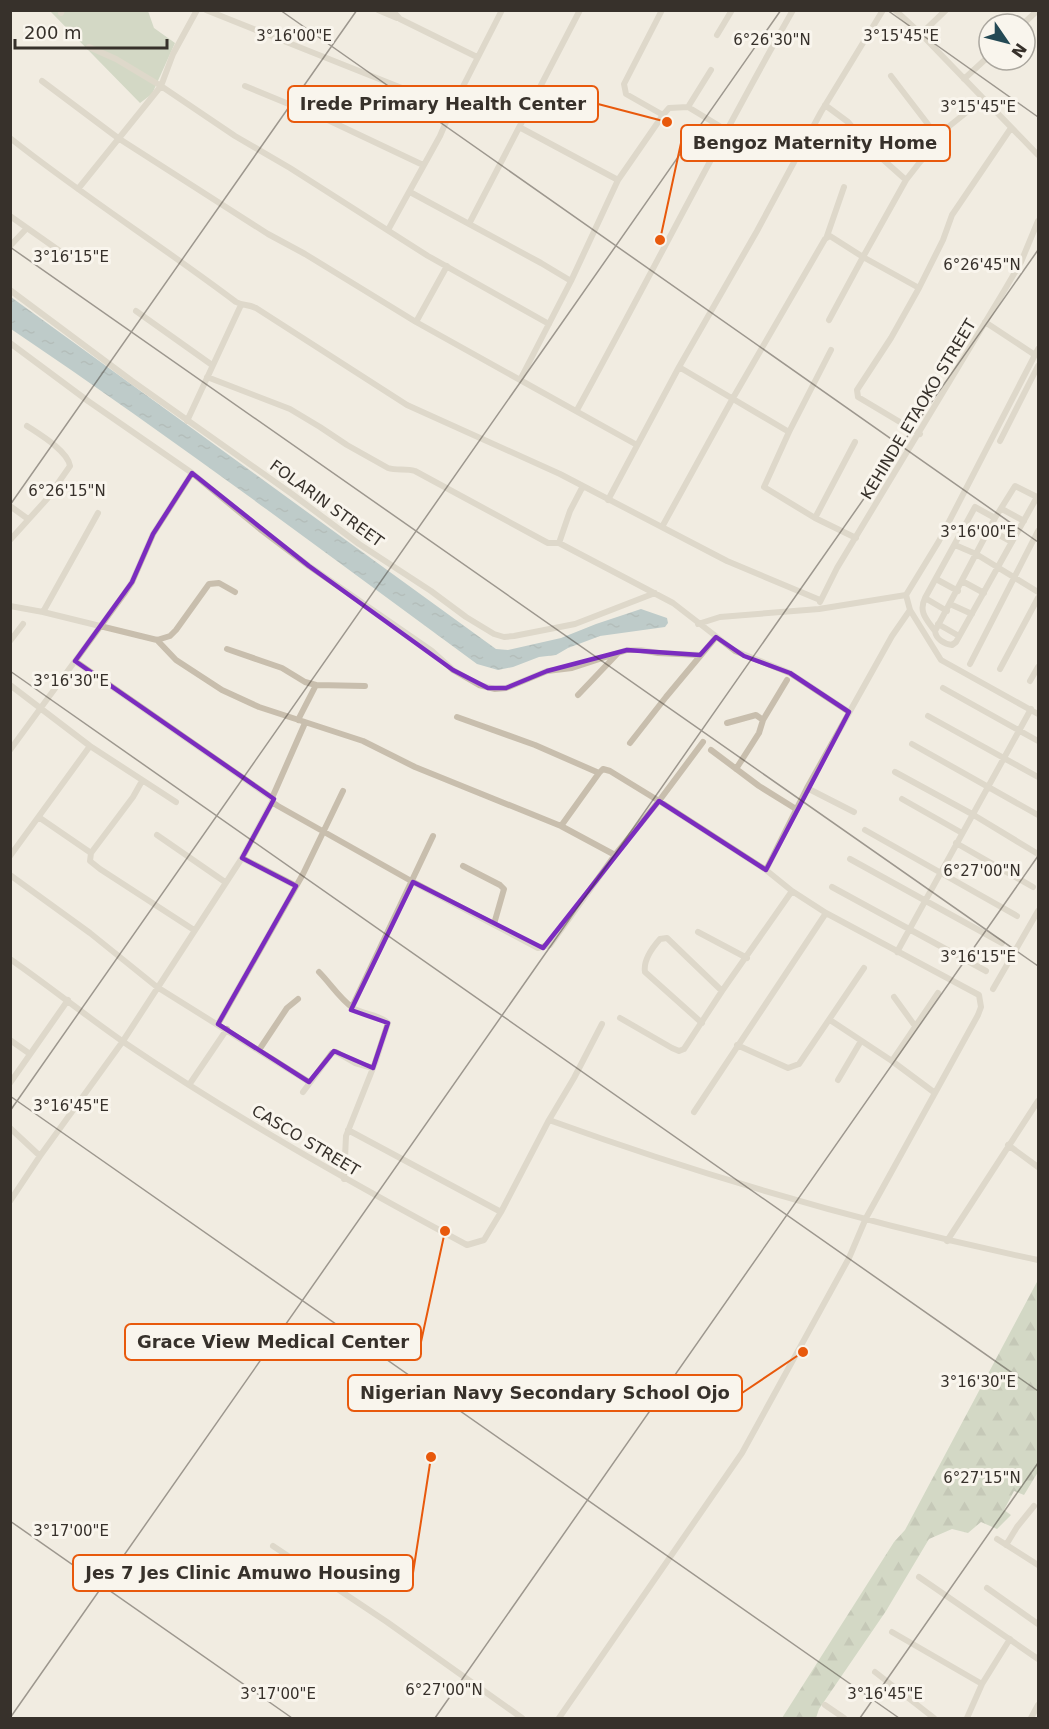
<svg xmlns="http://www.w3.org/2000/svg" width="1049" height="1729" font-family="'DejaVu Sans',sans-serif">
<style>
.green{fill:#b0bfa2}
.forest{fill:url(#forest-firs)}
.water{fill:url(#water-ripples)}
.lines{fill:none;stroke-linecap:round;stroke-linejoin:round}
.minor{stroke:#c8bead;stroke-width:6}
.marked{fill:none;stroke:#7b2cbf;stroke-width:4.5;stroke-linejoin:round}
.ticks{fill:none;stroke:#37312b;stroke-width:1.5;stroke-opacity:0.45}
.labels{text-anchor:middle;stroke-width:6;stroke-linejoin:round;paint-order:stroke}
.street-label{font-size:16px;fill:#37312b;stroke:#f9f5ed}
.ticks-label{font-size:15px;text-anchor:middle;fill:#37312b;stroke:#f9f5ed;stroke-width:6;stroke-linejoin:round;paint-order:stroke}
.leader{fill:none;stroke:#e8590c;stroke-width:2}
.callout-dot{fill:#e8590c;stroke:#f9f5ed;stroke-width:2}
.callout{fill:#f9f5ed;stroke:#e8590c;stroke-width:2}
.callout-label{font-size:18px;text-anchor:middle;font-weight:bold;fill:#37312b}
</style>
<defs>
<pattern id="forest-firs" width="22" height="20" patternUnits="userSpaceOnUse" patternTransform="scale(1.5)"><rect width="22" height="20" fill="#b0bfa2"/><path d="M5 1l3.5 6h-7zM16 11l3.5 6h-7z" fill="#909c84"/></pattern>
<pattern id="water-ripples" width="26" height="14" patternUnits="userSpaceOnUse" patternTransform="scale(1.5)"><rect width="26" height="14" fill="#82a2ab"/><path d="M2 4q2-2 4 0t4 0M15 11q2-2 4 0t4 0" fill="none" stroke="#6b858b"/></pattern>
</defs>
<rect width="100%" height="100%" fill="#f1ece1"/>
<!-- green -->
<path class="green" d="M50,11h98l6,17 21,15 -23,51 -12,9z"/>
<!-- forest -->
<path class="forest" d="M1038,1280v192l-14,23 -10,-4 -10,19 7,5 -14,14 -16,-7 -13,11 -16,-4 -23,10 -43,72 -67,98 -3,9h-34l112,-176 11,-12z"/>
<!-- water -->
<path class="water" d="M11,297l485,352 12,1 53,-12 35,-14 45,-15 26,9 1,5 -3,4 -65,9 -32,12 -12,7 -17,2 -26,10 -15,3 -21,-6c-154,-113 -307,-228 -466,-335z"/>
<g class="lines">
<!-- minor -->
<path class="minor" d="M206,10l246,98
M378,10l19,8
M392,10l8,9 77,38
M662,10l-38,74 2,10 37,21
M895,10l26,24 117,121
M61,13l1,-3
M1023,24l15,-14
M921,34l25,-24
M717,35l15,-25
M89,47l27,12 45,27 74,50 55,32 138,88 121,68
M891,76l46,60
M964,79l25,-23
M42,81l76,57 150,96 37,20 111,68 221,123
M245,86l85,35 93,44
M825,105l23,17 22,26 36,32
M688,107l23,-37
M521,128l97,52
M10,138c73,58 152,108 226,164 7,4 12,2 20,6l151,97 153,69 167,87 93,39
M78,189l83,-103 12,-32 24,-44
M410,192l131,71 30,18
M10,216l17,12 -17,18
M469,224l111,-214
M27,228l37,26
M388,230l52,-94 12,-28 50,-98
M827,236l17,-49
M919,288l-56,-31 43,-77 14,-18 16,-17 2,-4 -1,-5 46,-37
M10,290l122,91 160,113 67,50 72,47 35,26 28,17 10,3 10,-1 61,-12 80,-31
M136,311l76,54
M416,322l31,-56
M985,322l50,33
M10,343l78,58 104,72 68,56 49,37 123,85 21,19 26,15 16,4 11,-1 41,-17 25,-3 55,-18h14l17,3 42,2
M831,350l-42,82 -25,55 51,31 41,20
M679,367l110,65
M207,377l83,32 30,18 27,18 41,23c9,3 18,0 27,3l133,72h11l114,60 62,48 55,22 59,39
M520,380l51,-99 47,-101 45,-65 6,-7 19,-1 38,23
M577,410c73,-133 141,-268 216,-400
M187,421l54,-116
M920,434l-62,-37 -1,-7 34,-52 28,-50 24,-48 9,-25 59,-87
M1000,441l38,-75
M1015,486l22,11 -81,145 -4,3c-8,-1 -16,-6 -17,-14l60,-113z
M608,500l71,-133 78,-136 64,-119 62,-102
M10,506l18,13
M1002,509l22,12
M815,518l40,-76
M662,527l71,-129 92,-159 5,-3 33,21 -34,63
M990,530l22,12
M10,540l37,-41 23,-33c-2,-15 -31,-32 -43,-40
M559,543l11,-32 13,-25
M955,545l21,9 62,38
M936,579l22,12
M962,581l22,12
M906,595l4,15 31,50 97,54
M925,598l22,13
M820,602l17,-34 167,-277 17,-29 17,-41
M950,604l22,10
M10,606l33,6 114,28 13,-4 6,-6 33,-46 10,-1 16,9
M43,612l55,-99
M698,624l22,-7 99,-8 87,-14 33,-54 99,-192
M938,624l21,12
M935,631c-8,-11 -17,-19 -10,-33l50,-91 20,11
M157,640l19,20 46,30 37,17 104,34 52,26 146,59 54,29
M10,641l13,-17
M227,649l55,19 23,14 11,3
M75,661l197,137v4l6,4 135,76 125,66 12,-3 65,-90 44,-54 107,69 26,21 34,22 153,82 2,12 -3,8 -112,203 -17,40 -107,195 -183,265
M970,664l68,-133
M1000,669l38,-71
M1030,681l8,-14
M10,685l80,61 86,56
M943,688l95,53
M578,695l40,-42
M928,716l110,61
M457,717l78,28 64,28
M298,720l18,-35 49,1
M763,720l24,-40
M727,723l29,-8 7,5 -4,13 -23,36
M630,743l36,-46 50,-60
M912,744l126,71
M10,750l114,-156 8,-12 21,-48 39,-61
M711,750l48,36 37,23
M895,772l77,42 66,40
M807,788l47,24
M272,798l33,-75
M902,799l60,34
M40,818l51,35 -1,8 10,8 94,61
M561,826l38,-53 4,-4 7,2 49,30 44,-59
M865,830l152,86
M157,835l68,47
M956,843l77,44
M91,853l42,-56 9,-16
M10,856l80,-110
M242,858l54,28
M850,859l152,84
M463,866l37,19 4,4 -10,35
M766,870l41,-82 85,-152 18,-26
M10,875l80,58 67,54 152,95
M832,887l154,84
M698,932l49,26
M897,952l134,-243
M10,959c39,27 76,57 115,84 109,74 225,139 342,202l17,-5 17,-28 48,-92 25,-42 28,-54
M319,972c11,11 21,27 34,36 11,7 26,6 35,15l-13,40 -29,73 -2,43
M993,989l45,-78
M894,997l21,29
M352,1007l81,-171
M620,1018l52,30 7,3 5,-2 38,-58 70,-100
M830,1020l62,41 43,32
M702,1023l-57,-51c-2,-12 7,-24 15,-33l7,-1 55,53
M218,1024l85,-150 40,-83
M10,1040l20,14
M737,1045l51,23 11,-4 65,-96
M259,1050l28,-42 11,-9
M892,1061l46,-68
M838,1080l23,-39
M10,1083l58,-83
M189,1085l38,-56
M303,1092l29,-39 4,-1 19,11 18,5
M694,1112l132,-199
M549,1120c160,58 323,105 489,140
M10,1128l30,28
M348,1130l153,82
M1008,1145l30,22
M10,1201l30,-45 83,-115 119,-183 30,-56
M947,1241l91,-140
M997,1539l41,26
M1006,1545l11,-18 17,-21
M273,1546l114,76 135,96
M919,1577l119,82
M987,1588l51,36
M892,1632l90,52
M875,1672l59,46
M825,1705l19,13
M967,1718l15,-34 28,-45
M1031,1718l7,-13"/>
</g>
<!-- marked area -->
<path d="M0 0H1049V1729H0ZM192,473l117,93 144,104 35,18h18l41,-17 80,-21 73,5 16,-18 28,19 46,17 59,39 -83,158 -107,-69 -116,147 -130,-66 -62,128 37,13 -15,45 -39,-17 -25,31 -91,-58 78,-138 -54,-28 32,-59 -199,-138 57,-79 21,-48z" fill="#f1ece1" fill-opacity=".55" fill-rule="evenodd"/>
<path class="marked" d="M192,473l117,93 144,104 35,18h18l41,-17 80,-21 73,5 16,-18 28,19 46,17 59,39 -83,158 -107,-69 -116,147 -130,-66 -62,128 37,13 -15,45 -39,-17 -25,31 -91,-58 78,-138 -54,-28 32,-59 -199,-138 57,-79 21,-48z"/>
<!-- ticks -->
<path class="ticks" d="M280,10l758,532M887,10l151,107M10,247l1028,719M10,505l347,-495M10,671l1028,720M10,1096l889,622M10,1111l771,-1101M10,1521l282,197M10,1718l1028,-1468M435,1718l603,-862M860,1718l178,-255"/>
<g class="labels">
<!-- street labels -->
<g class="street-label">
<text transform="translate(918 409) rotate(-59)" y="6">KEHINDE ETAOKO STREET</text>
<text transform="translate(327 503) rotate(36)" y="6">FOLARIN STREET</text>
<text transform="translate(306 1140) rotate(31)" y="6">CASCO STREET</text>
</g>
</g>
<g class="ticks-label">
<text x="294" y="41">3°16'00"E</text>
<text x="901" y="41">3°15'45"E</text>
<text x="772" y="45">6°26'30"N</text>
<text x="978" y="112">3°15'45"E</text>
<text x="71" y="262">3°16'15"E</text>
<text x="982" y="270">6°26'45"N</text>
<text x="67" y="496">6°26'15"N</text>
<text x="978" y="537">3°16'00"E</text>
<text x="71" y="686">3°16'30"E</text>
<text x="982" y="876">6°27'00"N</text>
<text x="978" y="962">3°16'15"E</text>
<text x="71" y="1111">3°16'45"E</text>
<text x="978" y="1387">3°16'30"E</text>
<text x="982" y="1483">6°27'15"N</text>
<text x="71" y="1536">3°17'00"E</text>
<text x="444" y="1695">6°27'00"N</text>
<text x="278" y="1699">3°17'00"E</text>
<text x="885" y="1699">3°16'45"E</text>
</g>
<!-- callouts -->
<path class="leader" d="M667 122L598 104M660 240L681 143M445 1231L421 1342M803 1352L742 1393M431 1457L413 1573"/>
<g class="callout-dot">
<circle cx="667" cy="122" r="6"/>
<circle cx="660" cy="240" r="6"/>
<circle cx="445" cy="1231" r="6"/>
<circle cx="803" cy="1352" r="6"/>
<circle cx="431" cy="1457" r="6"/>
</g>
<g class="callout">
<rect x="288" y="86" width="310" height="36" rx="6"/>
<rect x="681" y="125" width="269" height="36" rx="6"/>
<rect x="125" y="1324" width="296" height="36" rx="6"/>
<rect x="348" y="1375" width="394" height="36" rx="6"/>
<rect x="73" y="1555" width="340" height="36" rx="6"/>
</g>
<g class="callout-label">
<text x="443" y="110">Irede Primary Health Center</text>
<text x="815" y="149">Bengoz Maternity Home</text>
<text x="273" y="1348">Grace View Medical Center</text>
<text x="545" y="1399">Nigerian Navy Secondary School Ojo</text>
<text x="243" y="1579">Jes 7 Jes Clinic Amuwo Housing</text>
</g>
<!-- border -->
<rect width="1049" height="1729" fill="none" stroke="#37312b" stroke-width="24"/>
<!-- north arrow -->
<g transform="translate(1007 42) rotate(125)"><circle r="28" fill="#f9f5ed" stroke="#aba79f" stroke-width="1.5"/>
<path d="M0-4.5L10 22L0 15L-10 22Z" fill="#244955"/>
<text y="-9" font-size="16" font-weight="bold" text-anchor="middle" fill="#37312b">N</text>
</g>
<!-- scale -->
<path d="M15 39v9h152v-9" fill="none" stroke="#37312b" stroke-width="3"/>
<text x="24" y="39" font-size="18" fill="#37312b" stroke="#f9f5ed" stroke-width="4.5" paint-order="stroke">200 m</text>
</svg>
